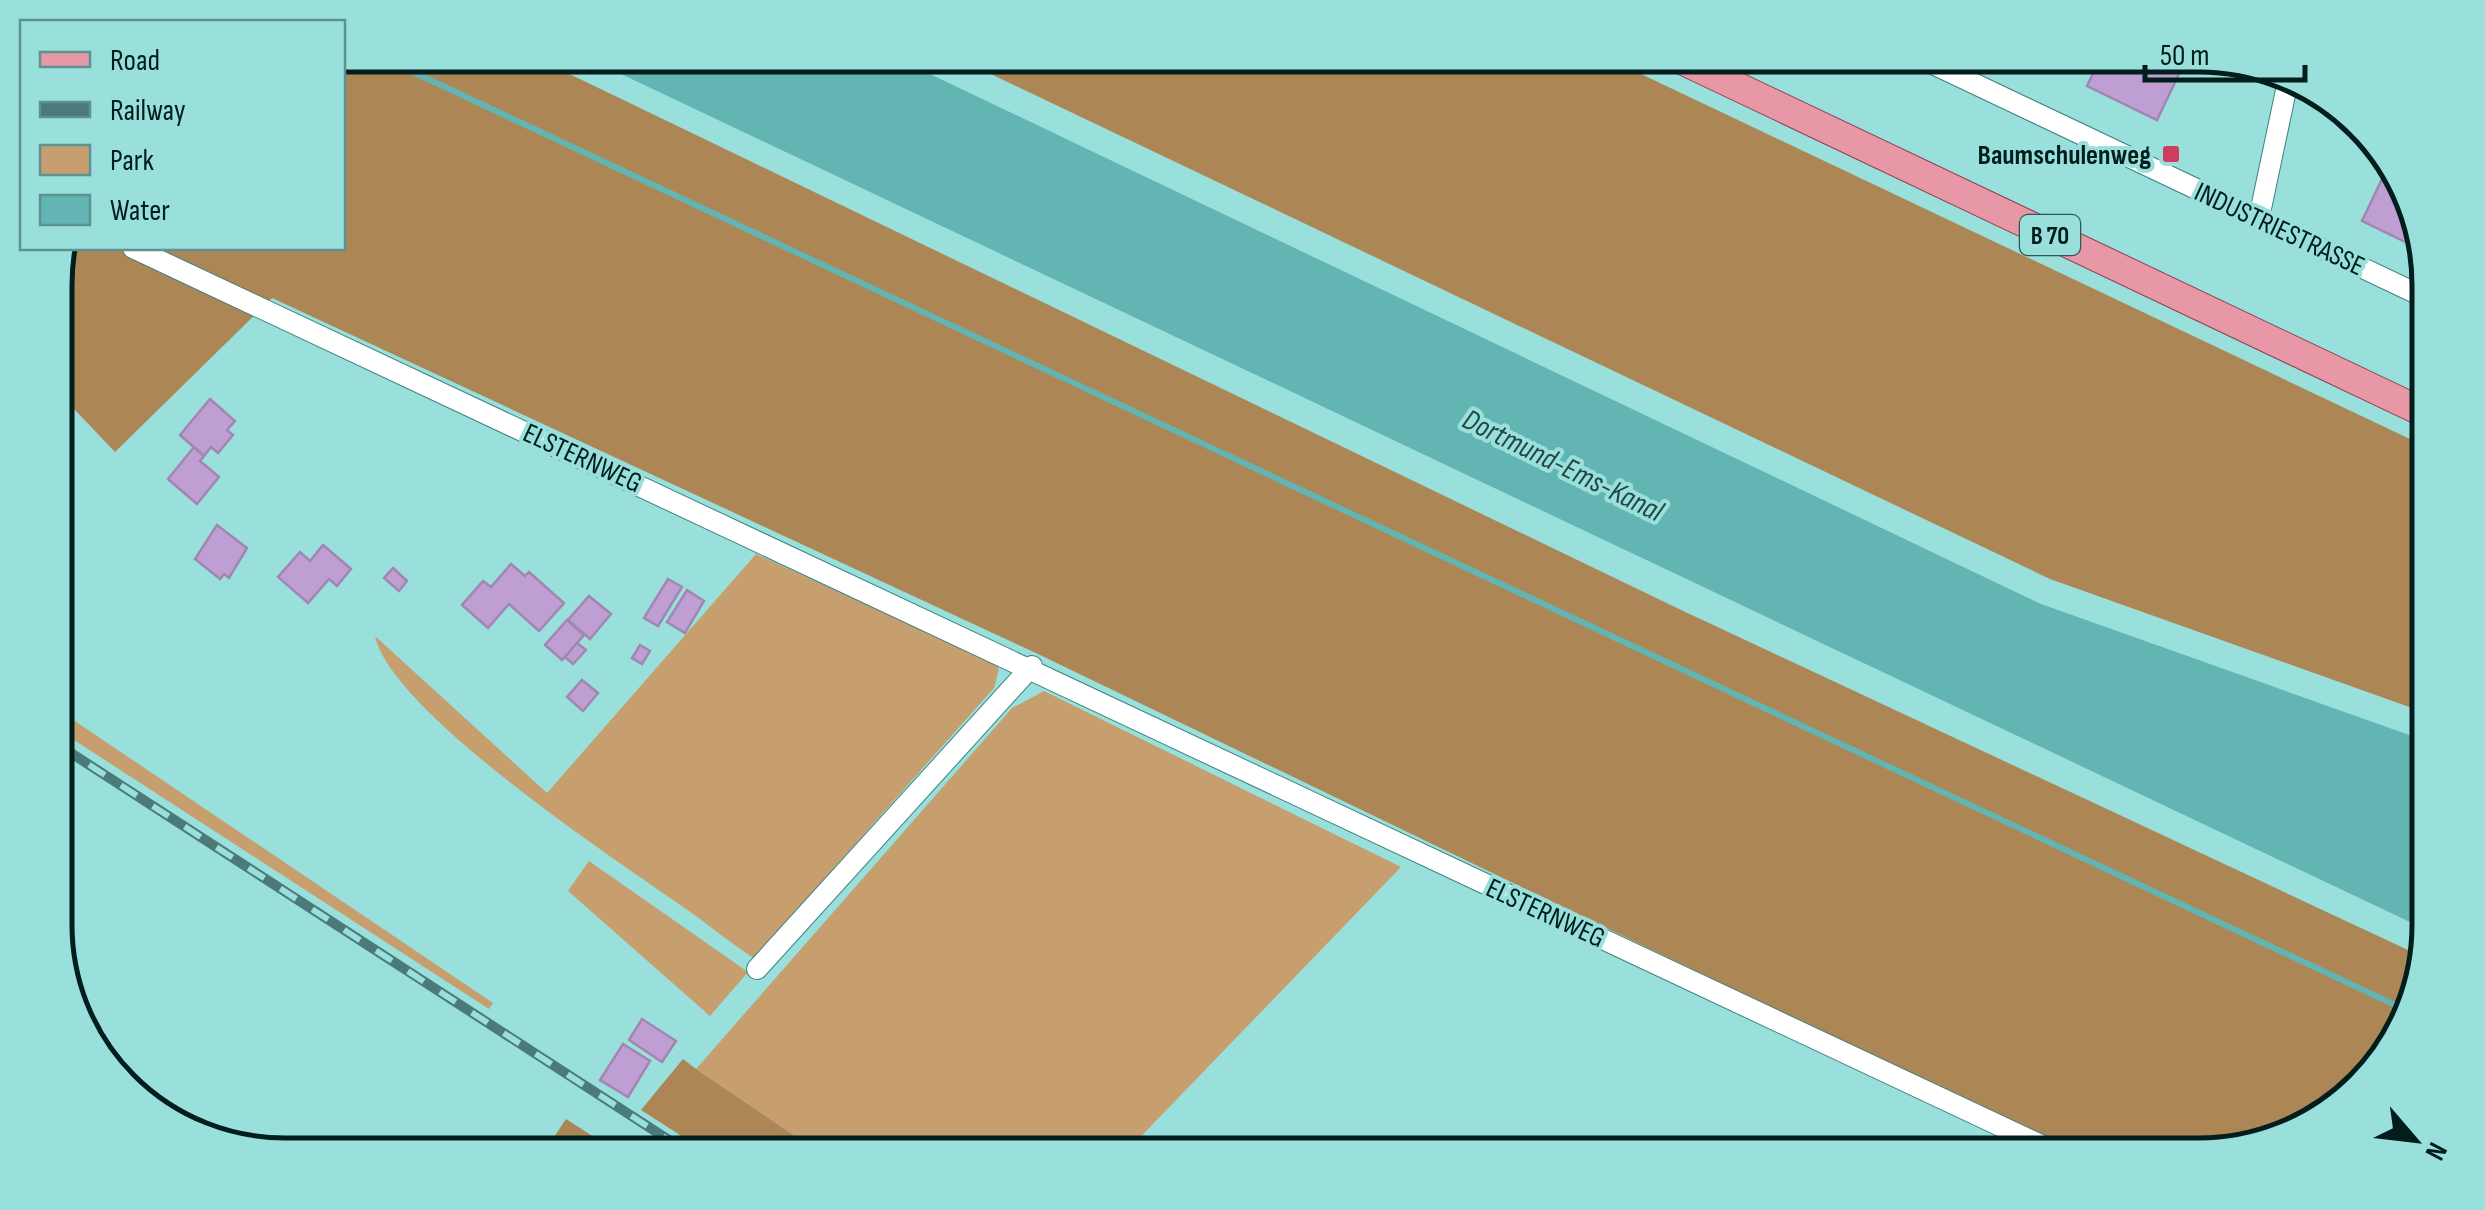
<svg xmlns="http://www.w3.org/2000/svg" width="2485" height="1210" font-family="'Sofia Sans Condensed',sans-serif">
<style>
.green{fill:#c79f6e}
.forest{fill:#ad8655}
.water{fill:#62b5b2}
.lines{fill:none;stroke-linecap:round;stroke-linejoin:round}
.stream{stroke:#62b5b2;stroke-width:6}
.building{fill:#bf9fd3;stroke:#a186b1;stroke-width:2.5}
.minor-casing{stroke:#3e8381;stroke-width:22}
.major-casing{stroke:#8d4050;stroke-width:30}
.minor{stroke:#fff;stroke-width:20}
.major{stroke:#e897a6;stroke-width:28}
.rail-casing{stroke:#4a7b79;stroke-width:10}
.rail{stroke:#99dfdb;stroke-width:6;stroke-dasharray:19;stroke-linecap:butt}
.poi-dot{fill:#cd3d5c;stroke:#99dfdb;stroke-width:4}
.labels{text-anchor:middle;stroke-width:8;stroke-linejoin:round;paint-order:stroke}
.shield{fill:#99dfdb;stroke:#2f5856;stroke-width:2.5}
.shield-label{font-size:25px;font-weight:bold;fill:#011e1d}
.poi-label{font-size:28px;font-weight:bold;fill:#011e1d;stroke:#99dfdb;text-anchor:end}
.street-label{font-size:28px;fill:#011e1d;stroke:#99dfdb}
.water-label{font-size:30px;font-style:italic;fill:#224947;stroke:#99dfdb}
.rim{fill:none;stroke:#011e1d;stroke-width:5}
</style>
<rect width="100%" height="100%" fill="#99dfdb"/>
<!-- green -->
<path class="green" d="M756,554l239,109 4,6 -5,19 -240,270c-24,-15 -45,-33 -68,-49 -68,-48 -295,-197 -311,-273l172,157z
M1044,691l357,176 -278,288h-300l-127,-86 316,-361z
M57,709l436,294 -4,6 -432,-280z
M589,861l159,111 -38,44 -142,-125z"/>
<!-- forest -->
<path class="forest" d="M343,55h187l1149,554 744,348 -17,69 -78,90 -114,39h-137l-1039,-501 -766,-356 -157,154 -59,-62v-120l6,-22h280z
M951,55h650l828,393v266l-379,-135z
M683,1059l13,10 127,86h-112l-70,-45z
M566,1119l56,36h-80z"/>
<!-- water -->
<path class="water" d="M581,55h309l1151,549 388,138v189z"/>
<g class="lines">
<!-- stream -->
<path class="stream" d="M377,55l2033,957"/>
</g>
<!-- building -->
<path class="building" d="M2102,55h86l-31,65 -70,-34z
M2390,162l36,90 -64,-31z
M210,399l25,22 -8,9 6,5 -15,18 -7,-6 -7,9 -24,-21z
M194,447l10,9 -4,5 19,16 -22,27 -29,-25z
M217,525l30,23 -18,30 -5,-4 -4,5 -25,-20z
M323,545l28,24 -14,17 -8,-7 -21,24 -30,-26 22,-25 10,9z
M511,564l14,12 4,-4 35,31 -25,28 -30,-27 -21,24 -26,-23 21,-24 8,6z
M393,568l14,13 -8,10 -15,-13z
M668,579l14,8 -24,39 -14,-8z
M687,590l17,11 -19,32 -18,-11z
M589,596l22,18 -21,25 -22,-19z
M567,620l17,15 -22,25 -17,-15z
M577,643l9,7 -13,14 -8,-7z
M640,645l10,6 -8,13 -10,-6z
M582,680l16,13 -15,18 -16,-14z
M642,1019l34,22 -14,21 -33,-22z
M623,1044l27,17 -22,36 -28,-17z"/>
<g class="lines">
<!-- minor casing -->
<g class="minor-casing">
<path id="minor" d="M1914,55l514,244
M2259,218l30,-142
M133,248l1929,907
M757,969l275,-303"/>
</g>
<!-- major casing -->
<g class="major-casing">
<path id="major" d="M1671,55l758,360"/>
</g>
<!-- minor -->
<use href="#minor" class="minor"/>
<!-- major -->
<use href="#major" class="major"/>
<!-- rail casing -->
<g class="rail-casing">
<path id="rail" d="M57,744l635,411"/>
</g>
<!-- rail -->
<use href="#rail" class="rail"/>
</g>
<!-- markers -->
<rect class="poi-dot" x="2161" y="144" width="20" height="20" rx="5"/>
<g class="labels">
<!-- shield labels -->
<rect class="shield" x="2020" y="215" width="60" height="40" rx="8"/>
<g class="shield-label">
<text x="2050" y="244">B 70</text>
</g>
<!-- poi labels -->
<g class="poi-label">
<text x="2151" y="164">Baumschulenweg</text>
</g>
<!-- street labels -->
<g class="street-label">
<text transform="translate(2280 228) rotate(25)" y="10">INDUSTRIESTRASSE</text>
<text transform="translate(583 457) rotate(25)" y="10">ELSTERNWEG</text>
<text transform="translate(1546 912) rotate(25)" y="10">ELSTERNWEG</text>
</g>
<!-- water labels -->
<g class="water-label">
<text transform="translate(1563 465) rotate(26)" y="10">Dortmund-Ems-Kanal</text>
</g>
</g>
<!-- crop -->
<path d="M0 0H2485V1210H0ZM285 72H2199A213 213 0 0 1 2412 285V925A213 213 0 0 1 2199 1138H285A213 213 0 0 1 72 925V285A213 213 0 0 1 285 72Z" fill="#99dfdb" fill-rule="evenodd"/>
<path class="rim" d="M285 72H2199A213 213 0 0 1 2412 285V925A213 213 0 0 1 2199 1138H285A213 213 0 0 1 72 925V285A213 213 0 0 1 285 72Z"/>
<!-- legend -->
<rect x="20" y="20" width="325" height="230" fill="#99dfdb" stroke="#5c928f" stroke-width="2.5"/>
<rect x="40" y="52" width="50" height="15" fill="#e897a6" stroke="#5c928f" stroke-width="2.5"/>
<text x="110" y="70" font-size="30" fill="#011e1d">Road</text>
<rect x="40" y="102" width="50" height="15" fill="#4a7b79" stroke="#5c928f" stroke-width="2.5"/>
<text x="110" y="120" font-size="30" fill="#011e1d">Railway</text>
<rect x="40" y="145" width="50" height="30" fill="#c79f6e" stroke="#5c928f" stroke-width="2.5"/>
<text x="110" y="170" font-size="30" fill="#011e1d">Park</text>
<rect x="40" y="195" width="50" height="30" fill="#62b5b2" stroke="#5c928f" stroke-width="2.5"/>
<text x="110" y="220" font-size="30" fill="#011e1d">Water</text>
<!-- north arrow -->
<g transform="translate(2415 1140) rotate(118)" stroke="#99dfdb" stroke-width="8" paint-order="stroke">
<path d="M0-8L18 38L0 25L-18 38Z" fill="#011e1d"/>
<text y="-15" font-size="28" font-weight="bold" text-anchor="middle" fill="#011e1d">N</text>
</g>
<!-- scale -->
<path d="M2145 65v15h160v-15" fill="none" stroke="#011e1d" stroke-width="5"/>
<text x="2160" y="65" font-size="30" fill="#011e1d" stroke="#99dfdb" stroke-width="8" paint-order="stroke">50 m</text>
</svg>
